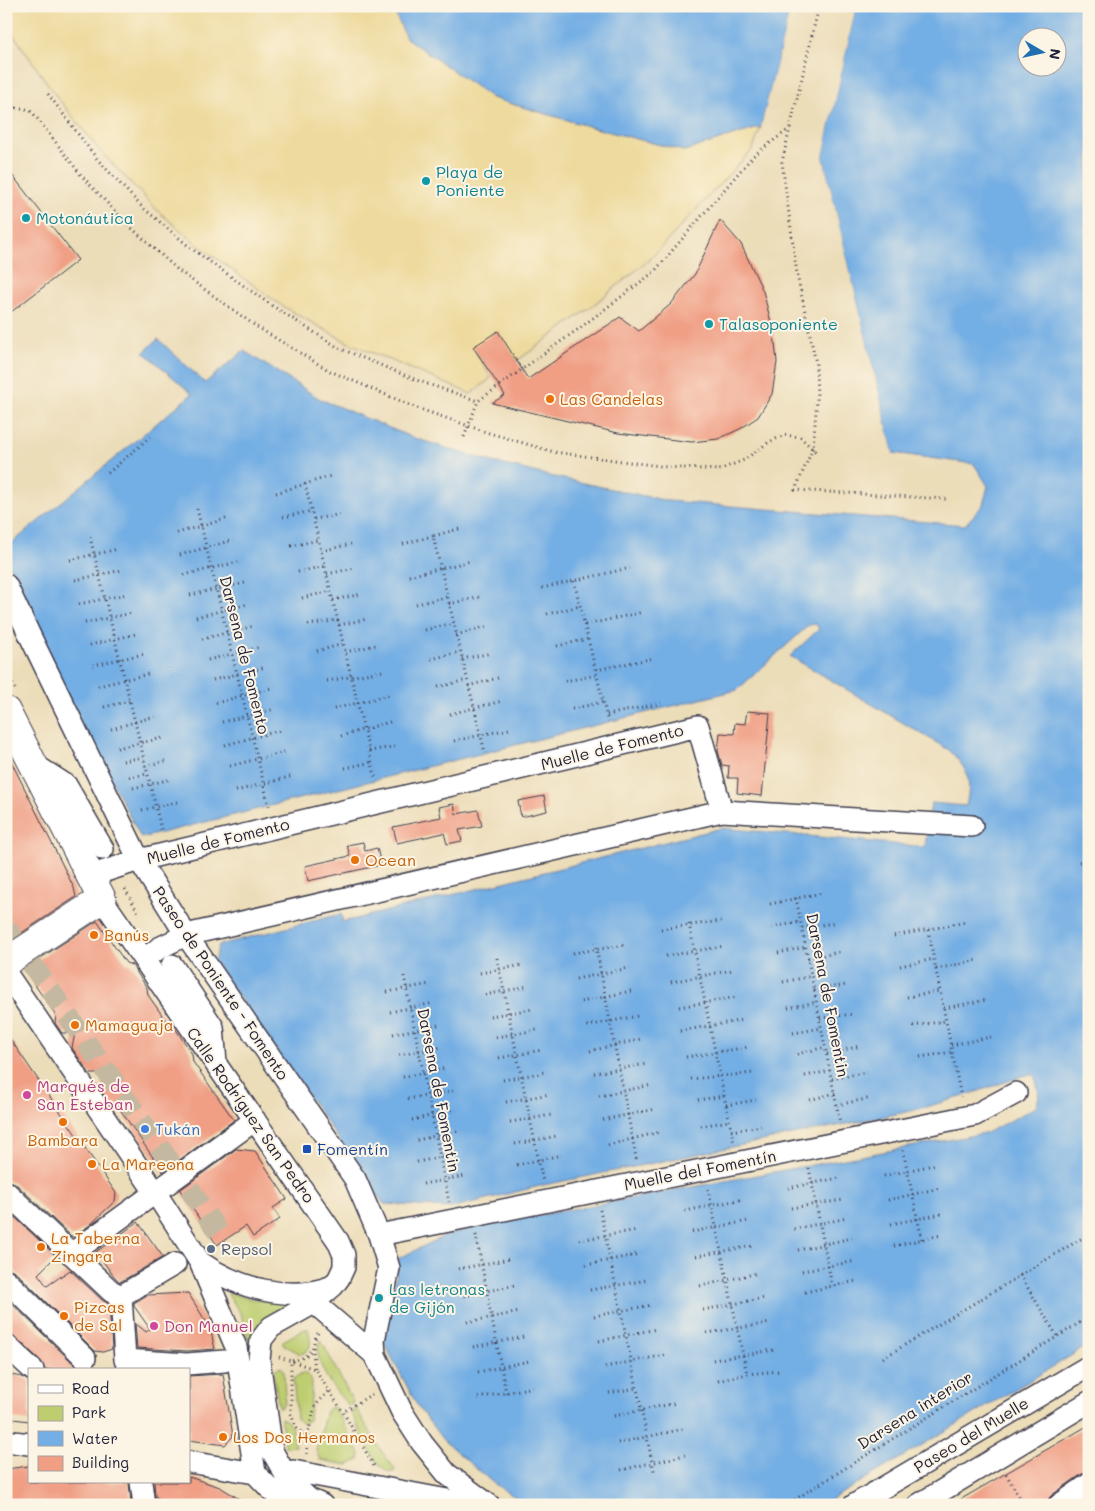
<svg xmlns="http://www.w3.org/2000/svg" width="1095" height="1511" font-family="Mali,sans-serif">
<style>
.green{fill:#bdcd6f;stroke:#707855}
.sand{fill:#eeda9e;stroke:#887e6c}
.water{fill:#73aee4;stroke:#4a6890;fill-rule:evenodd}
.pier{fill:#ecddb9}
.building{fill:#f09f85}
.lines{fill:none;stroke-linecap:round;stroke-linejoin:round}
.minor-tunnel{stroke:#c4b8a0;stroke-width:21;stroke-dasharray:21 11;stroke-linecap:butt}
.minor-casing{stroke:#403e4e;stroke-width:24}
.major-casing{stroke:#403e4e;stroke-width:30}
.path{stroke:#403e4e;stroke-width:3;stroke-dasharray:1 4;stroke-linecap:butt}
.minor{stroke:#fff;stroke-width:21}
.major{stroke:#fff;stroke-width:28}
.culture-dot{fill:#0f9aa8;stroke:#fcf5e5;stroke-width:2}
.food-dot{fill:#e8710a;stroke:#fcf5e5;stroke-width:2}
.hotel-dot{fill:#d1479c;stroke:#fcf5e5;stroke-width:2}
.shop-dot{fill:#3f7fe0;stroke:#fcf5e5;stroke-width:2}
.transit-dot{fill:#1a4fb4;stroke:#fcf5e5;stroke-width:2}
.service-dot{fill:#5c6f8a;stroke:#fcf5e5;stroke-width:2}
.labels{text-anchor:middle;stroke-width:4;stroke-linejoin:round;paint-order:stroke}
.culture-label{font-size:16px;fill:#0d838f;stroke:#fcf5e5;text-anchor:start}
.food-label{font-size:16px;fill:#c56008;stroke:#fcf5e5;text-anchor:start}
.street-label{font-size:16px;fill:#22223b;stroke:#fcf5e5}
.hotel-label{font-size:16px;fill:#b23c85;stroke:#fcf5e5;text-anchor:start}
.shop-label{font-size:16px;fill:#366cbe;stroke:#fcf5e5;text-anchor:start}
.transit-label{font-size:16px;fill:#164399;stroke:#fcf5e5;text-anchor:start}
.service-label{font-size:16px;fill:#4e5e75;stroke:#fcf5e5;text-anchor:start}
</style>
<rect width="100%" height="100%" fill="#fcf5e5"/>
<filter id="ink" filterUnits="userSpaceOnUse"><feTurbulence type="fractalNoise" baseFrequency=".02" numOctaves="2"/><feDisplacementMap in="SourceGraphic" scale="10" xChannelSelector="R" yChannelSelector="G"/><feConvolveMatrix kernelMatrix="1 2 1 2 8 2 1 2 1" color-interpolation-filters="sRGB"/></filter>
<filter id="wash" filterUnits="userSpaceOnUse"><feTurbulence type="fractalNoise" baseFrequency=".0096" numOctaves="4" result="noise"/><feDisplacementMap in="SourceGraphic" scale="20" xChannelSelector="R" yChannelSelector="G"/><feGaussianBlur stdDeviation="1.12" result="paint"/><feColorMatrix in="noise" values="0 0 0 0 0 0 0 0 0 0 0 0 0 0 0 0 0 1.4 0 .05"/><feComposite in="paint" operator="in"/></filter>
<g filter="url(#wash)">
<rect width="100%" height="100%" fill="#ecddb9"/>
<!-- green -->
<path class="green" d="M229,1293l22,6 45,5 -46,41 -9,-31 -13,-19z
M305,1329h3c3,11 5,23 -8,25l-17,-10v-3z
M321,1340l32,62 -2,3h-3c-13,-14 -39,-46 -27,-65z
M281,1367l3,5 1,27 -1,4 -5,6 -6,-39z
M302,1373c7,2 10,5 10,12l-3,35 -6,4 -6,-5 -4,-40z
M334,1407l26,47 -1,6 -11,5 -28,-5 -4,-10 10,-39 3,-3z
M355,1409l2,1 25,42 13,17 -1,3c-18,3 -34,-45 -42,-57v-4z
M281,1418c12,4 13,17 14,28l-10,1z"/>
<!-- sand -->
<path class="sand" d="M6,6h386l15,32 85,60 99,29 93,24 77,-24 -8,22 -104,111 -62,50 -70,51 -19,-29 -24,16 17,30 -20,16 -124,-52 -65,-36 -84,-61 -39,-33 -59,-61 -46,-58 -48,-69z"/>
<!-- water -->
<path class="water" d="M392,6h399l-30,121 -77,24 -93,-24 -99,-29 -86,-60z
M856,6h233v1339l-267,160h-294l-35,-22 -50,-43 -25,-33 -34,-64 15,-85 50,-24 26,-7 511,-94 50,-26c5,-11 2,-20 -2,-32h-8l-65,22 -50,14 -367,74 -94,23 -66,-4 -170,-243 5,-16 122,-31 2,8 379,-94 203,19 6,-44 35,3c6,-27 2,-37 -17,-56l-159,-94 29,-27 -3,-5 -7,1 -72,65 -596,148 -76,-146 -59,-134v-10l186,-154 -48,-42 14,-13 47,44 39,-32 76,48 91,38 74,23 65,16 118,25 297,24 18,-20 5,-19 -14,-22 -81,-11 -70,-296zM1028,38h30v30h-30z"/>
<!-- pier -->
<path class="pier" d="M791,6h3l-30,121h-3z
M853,6h3l-33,151 70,296h-3l-70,-296z"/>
<g id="blocks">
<!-- building -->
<path class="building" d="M6,167l72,93 -72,56z
M720,220l21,24 22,47 11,43 3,28 -5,32 -14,23 -18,12 -22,10 -26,3 -74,-9 -126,-30 13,-8 -32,-48 25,-16 30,48 92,-62 19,14 32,-27 24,-30z
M747,711l23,2 -8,83 -25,-3 1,-15h-10l1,-12 -7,-1 -4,-14 2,-18 14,1 1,-11 10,1z
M6,751l68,137 2,9 -70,46z
M544,796l3,15 -26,6 -3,-16z
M454,804l2,10 22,-4 4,16 -23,4 3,11 -15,3 -3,-11 -47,10 -4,-16 48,-10 -2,-10z
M363,842l2,9 12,-3 4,17 -73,16 -3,-15 45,-10 -3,-11z
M97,921l29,42 6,2 15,23 1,7 21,30 6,3 17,26 1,8 41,58 -71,52 -46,-67 -7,-1 -9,-13 3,-17h-14l-18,-26 3,-15h-13l-7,-10 1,-7 -32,-47z
M6,1033l110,160 -1,8 -25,24 -16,11h-3l-56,-53 -9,-3z
M236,1149l19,2 32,48 -14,9 7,11 -27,18 -7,-11 -29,19 -37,-55z
M6,1209l50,47 -18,18 9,12 23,-16 32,30 7,4 3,45 -9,3 -8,-1 -80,-80 -9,-3z
M138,1222l25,35 -43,25 -7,-7 -17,-23z
M188,1293l22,35 5,21 -28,2 -50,-3 -2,-25 11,9 4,-3 -16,-23v-3l13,-8z
M6,1298l71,69 -3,3h-29l-4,-9 -27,-25 -8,-3z
M6,1374l16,3 7,4v40l-23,-3z
M223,1374l10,62 -8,9 -36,-5v-64z
M1089,1425v47l-7,2 -30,21 -4,4 -1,6h-96z
M29,1466v16h100l2,23h-125v-36z
M189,1477l31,10 29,18h-82l-12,-9 -1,-14h35z"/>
</g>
</g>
<g filter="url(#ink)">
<use href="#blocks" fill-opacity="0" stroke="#403e4e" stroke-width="1"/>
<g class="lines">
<!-- minor-tunnel -->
<path class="minor-tunnel" d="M6,927l9,14
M31,963l141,202
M189,1188l35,53"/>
<!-- minor casing -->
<g class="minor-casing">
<path id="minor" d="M6,585l26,55 107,220 47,75 169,244 24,56 10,33 -15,72 1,15 27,57 20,31 25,31 42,31
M35,765l31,20 37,64
M722,811l250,15
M90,876l49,-16 559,-134 24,85 -536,124 -27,13 -15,12
M102,899l236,342 6,14v12l-5,11 -6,8 -21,18 -41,23 -10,13 -2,20 13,91 16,28 21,20 13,6
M172,965l41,62 3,36
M6,973l149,219 45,70 36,85 19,126
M6,1192l105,99 10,5 4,64 62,4 38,-3
M379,1235l596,-120 41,-22
M71,1254l184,-134
M200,1262c37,26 89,41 133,24
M6,1280l79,78
M121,1296l54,-32
M319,1307l56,48
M6,1345l27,25
M6,1441l23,3
M189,1462l66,11
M293,1471l181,34
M255,1473l31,32
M141,1482l3,23
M854,1505l235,-139
M918,1505l171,-103
M1059,1505l30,-21"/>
</g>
<!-- major casing -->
<g class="major-casing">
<path id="major" d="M6,711l96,188 -96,63"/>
</g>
<!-- path -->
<path class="path" d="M819,6l-37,156 15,112 19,89 1,36 -4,49 -18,42 151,9
M48,94l49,65 45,48 50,42 79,56 68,43 80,33 59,20
M6,109c11,-1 18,-3 27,4l48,62 45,48 53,48 78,56 73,44 87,37 72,25 65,19 113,15 52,3 25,-10 25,-18 15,-7 16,2 16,15
M464,437l14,-36 103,-74 73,-55 99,-116 36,-27
M108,473l42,-36
M305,484l71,296
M276,493l55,-17
M197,509l72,297
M283,517l29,-6
M314,519l29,-5
M459,529l-26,7 52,217
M177,533l52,-15
M90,537l72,296
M403,544l30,-8
M291,546l28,-6
M321,551l30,-7
M180,555l53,-15
M70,560l48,-11
M298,572l27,-6
M327,574l28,-6
M184,575l54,-13
M409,576l62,-15
M75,580l47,-10
M574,581l34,141
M542,588l88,-20
M190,595l55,-12
M302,598l29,-7
M333,600l29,-6
M79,604l48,-10
M416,604l31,-7
M449,604l31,-7
M547,614l33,-8
M196,617l52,-13
M85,623l47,-10
M308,625l30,-5
M339,625l28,-6
M585,625l58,-13
M425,630l29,-7
M456,635l30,-8
M202,639l52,-13
M90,645l46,-11
M557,646l31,-7
M317,651l27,-7
M345,652l31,-7
M431,659l29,-7
M462,659l29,-6
M208,660l52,-13
M93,665l51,-11
M6,670l9,19
M596,670l58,-12
M213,680l53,-13
M327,681l55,-10
M565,681l32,-6
M98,686l50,-12
M468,686l30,-8
M438,687l29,-7
M216,703l55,-15
M104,707l26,-6
M334,709l55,-14
M572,709l31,-7
M450,714l52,-13
M607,715l54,-12
M222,722l53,-13
M111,729l48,-14
M341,736l52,-15
M454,741l55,-12
M225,745l56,-15
M117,748l46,-10
M369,751l29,-5
M123,761l20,-4
M145,766l24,-6
M230,766l55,-14
M345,768l27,-6
M129,777l18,-3
M133,788l39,-9
M236,791l57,-15
M142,810l35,-8
M1079,862l10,-2
M125,889l13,23
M796,898l44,225
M770,904l52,-11
M689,924l45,220
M772,927l29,-5
M802,928l31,-5
M661,929l60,-8
M928,930l33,167
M894,936l72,-14
M595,942l42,221
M573,953l53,-8
M778,953l28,-6
M666,956l58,-10
M497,958l46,224
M808,958l33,-6
M900,966l34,-7
M936,969l42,-9
M480,973l43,-8
M404,976l45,226
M576,979l54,-11
M671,982l61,-12
M783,982l29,-6
M814,990l33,-5
M387,992l43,-8
M485,995l44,-9
M907,997l33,-6
M581,1002l50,-11
M679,1007l58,-10
M788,1008l29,-6
M944,1008l43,-8
M390,1012l44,-9
M490,1016l43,-7
M820,1018l34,-4
M587,1026l51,-10
M913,1026l33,-5
M680,1031l63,-11
M793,1033l29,-5
M393,1034l45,-9
M496,1037l41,-7
M951,1045l40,-8
M590,1051l51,-12
M797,1054l29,-7
M827,1054l33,-8
M399,1055l43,-8
M686,1057l63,-10
M920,1057l32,-5
M499,1058l43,-8
M594,1073l53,-9
M805,1076l25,-5
M403,1077l44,-9
M691,1079l62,-6
M832,1079l35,-7
M503,1080l42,-8
M599,1096l53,-11
M408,1099l45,-8
M698,1100l26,-4
M810,1100l25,-7
M506,1102l44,-8
M726,1105l30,-5
M837,1105l34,-7
M412,1120l44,-10
M603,1120l53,-11
M510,1122l42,-7
M701,1126l28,-5
M731,1131l30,-5
M417,1140l41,-9
M515,1144l42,-8
M608,1145l52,-13
M903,1150l19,90
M417,1162l44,-9
M517,1165l44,-10
M809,1168l23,118
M884,1176l53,-12
M423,1184l42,-8
M788,1188l51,-10
M708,1189l39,185
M888,1200l52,-12
M791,1208l52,-8
M600,1210l54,261
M685,1211l58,-12
M891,1224l51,-10
M794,1229l53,-11
M692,1232l56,-11
M476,1235l30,158
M579,1240l59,-10
M894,1246l47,-11
M798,1250l54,-12
M696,1256l57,-10
M586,1265l54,-11
M458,1269l52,-10
M802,1271l54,-10
M1020,1275l37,61
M700,1286l58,-13
M590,1290l57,-10
M805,1292l51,-11
M464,1296l51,-11
M703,1310l61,-12
M594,1316l57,-11
M467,1322l53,-10
M707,1333l64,-10
M599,1341l57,-12
M313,1347c-5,9 -11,12 -22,14v53l5,14 11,9 8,-31 14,-15
M473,1347l51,-10
M279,1357l36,12 28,43
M883,1358l206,-124
M713,1360l61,-10
M605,1367l60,-12
M315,1368c-2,-12 -4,-24 3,-35
M478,1372l51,-11
M718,1381l29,-7 33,-3
M609,1393l28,-5
M372,1394l-29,18 31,54
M478,1398l56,-11
M614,1416l62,-13
M618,1443l65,-14
M307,1454v-17
M621,1470l64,-15
M1006,1474l18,31
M786,1505l303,-188"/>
<!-- minor -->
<use href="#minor" class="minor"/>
<!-- major -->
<use href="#major" class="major"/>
</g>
</g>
<!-- markers -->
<g class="culture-dot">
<circle cx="426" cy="181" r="5"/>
<circle cx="26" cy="218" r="5"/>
<circle cx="709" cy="324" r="5"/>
<circle cx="379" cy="1298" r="5"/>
</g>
<g class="food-dot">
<circle cx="550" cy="399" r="5"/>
<circle cx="355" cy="860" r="5"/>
<circle cx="94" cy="935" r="5"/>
<circle cx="75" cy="1025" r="5"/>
<circle cx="63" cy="1122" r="5"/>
<circle cx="92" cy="1164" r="5"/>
<circle cx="41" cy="1247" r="5"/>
<circle cx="64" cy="1316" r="5"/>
<circle cx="223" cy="1437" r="5"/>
</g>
<g class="hotel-dot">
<circle cx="27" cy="1095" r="5"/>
<circle cx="154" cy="1326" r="5"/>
</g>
<circle class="shop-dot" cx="145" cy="1129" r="5"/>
<rect class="transit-dot" x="302" y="1144" width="10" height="10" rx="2.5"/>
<circle class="service-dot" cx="211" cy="1249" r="5"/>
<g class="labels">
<!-- culture labels -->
<g class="culture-label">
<text x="436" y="178">Playa de<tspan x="436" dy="18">Poniente</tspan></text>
<text x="36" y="224">Motonáutica</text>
<text x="719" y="330">Talasoponiente</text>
<text x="389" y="1295">Las letronas<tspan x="389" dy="18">de Gijón</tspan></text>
</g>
<!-- food labels -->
<g class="food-label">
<text x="560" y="405">Las Candelas</text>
<text x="365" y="866">Ocean</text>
<text x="104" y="941">Banús</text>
<text x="85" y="1031">Mamaguaja</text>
<text x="63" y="1146" text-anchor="middle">Bambara</text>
<text x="102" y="1170">La Mareona</text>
<text x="51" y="1244">La Taberna<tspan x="51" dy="18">Zingara</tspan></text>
<text x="74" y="1313">Pizcas<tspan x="74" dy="18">de Sal</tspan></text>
<text x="233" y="1443">Los Dos Hermanos</text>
</g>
<!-- street labels -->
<g class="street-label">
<text transform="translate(245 655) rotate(76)" y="6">Darsena de Fomento</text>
<text transform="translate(612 747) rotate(-14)" y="6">Muelle de Fomento</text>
<text transform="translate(218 841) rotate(-14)" y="6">Muelle de Fomento</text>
<text transform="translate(221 983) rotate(56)" y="6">Paseo de Poniente - Fomento</text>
<text transform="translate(828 995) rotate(79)" y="6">Darsena de Fomentin</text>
<text transform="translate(439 1090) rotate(79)" y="6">Darsena de Fomentin</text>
<text transform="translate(251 1115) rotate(55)" y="6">Calle Rodríguez San Pedro</text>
<text transform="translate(700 1170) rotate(-11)" y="6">Muelle del Fomentín</text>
<text transform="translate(915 1410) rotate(-32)" y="6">Darsena interior</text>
<text transform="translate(971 1435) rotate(-31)" y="6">Paseo del Muelle</text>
</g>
<!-- hotel labels -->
<g class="hotel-label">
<text x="37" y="1092">Marqués de<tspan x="37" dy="18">San Esteban</tspan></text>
<text x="164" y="1332">Don Manuel</text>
</g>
<!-- shop labels -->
<g class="shop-label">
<text x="155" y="1135">Tukán</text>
</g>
<!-- transit labels -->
<g class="transit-label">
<text x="317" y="1155">Fomentín</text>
</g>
<!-- service labels -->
<g class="service-label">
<text x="221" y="1255">Repsol</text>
</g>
</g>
<!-- margin -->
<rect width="1095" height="1511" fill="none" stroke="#fcf5e5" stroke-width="25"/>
<!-- legend -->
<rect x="28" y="1368" width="162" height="115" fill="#fcf5e5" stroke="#a5a1a1"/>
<rect x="38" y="1385" width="25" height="8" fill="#ffffff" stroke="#a5a1a1"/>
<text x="72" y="1394" font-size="15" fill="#22223b">Road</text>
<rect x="38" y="1406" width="25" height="15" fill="#bdcd6f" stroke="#a5a1a1"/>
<text x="72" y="1418" font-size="15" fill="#22223b">Park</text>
<rect x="38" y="1431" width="25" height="15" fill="#73aee4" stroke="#a5a1a1"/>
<text x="72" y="1444" font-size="15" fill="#22223b">Water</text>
<rect x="38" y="1456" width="25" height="15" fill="#f09f85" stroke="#a5a1a1"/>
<text x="72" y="1468" font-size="15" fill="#22223b">Building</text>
<!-- north arrow -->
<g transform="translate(1042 52) rotate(99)"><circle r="24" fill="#fcf5e5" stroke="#a5a1a1"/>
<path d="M0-4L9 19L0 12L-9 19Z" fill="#1f6fb2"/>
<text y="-8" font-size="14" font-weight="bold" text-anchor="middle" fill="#22223b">N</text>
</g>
</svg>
